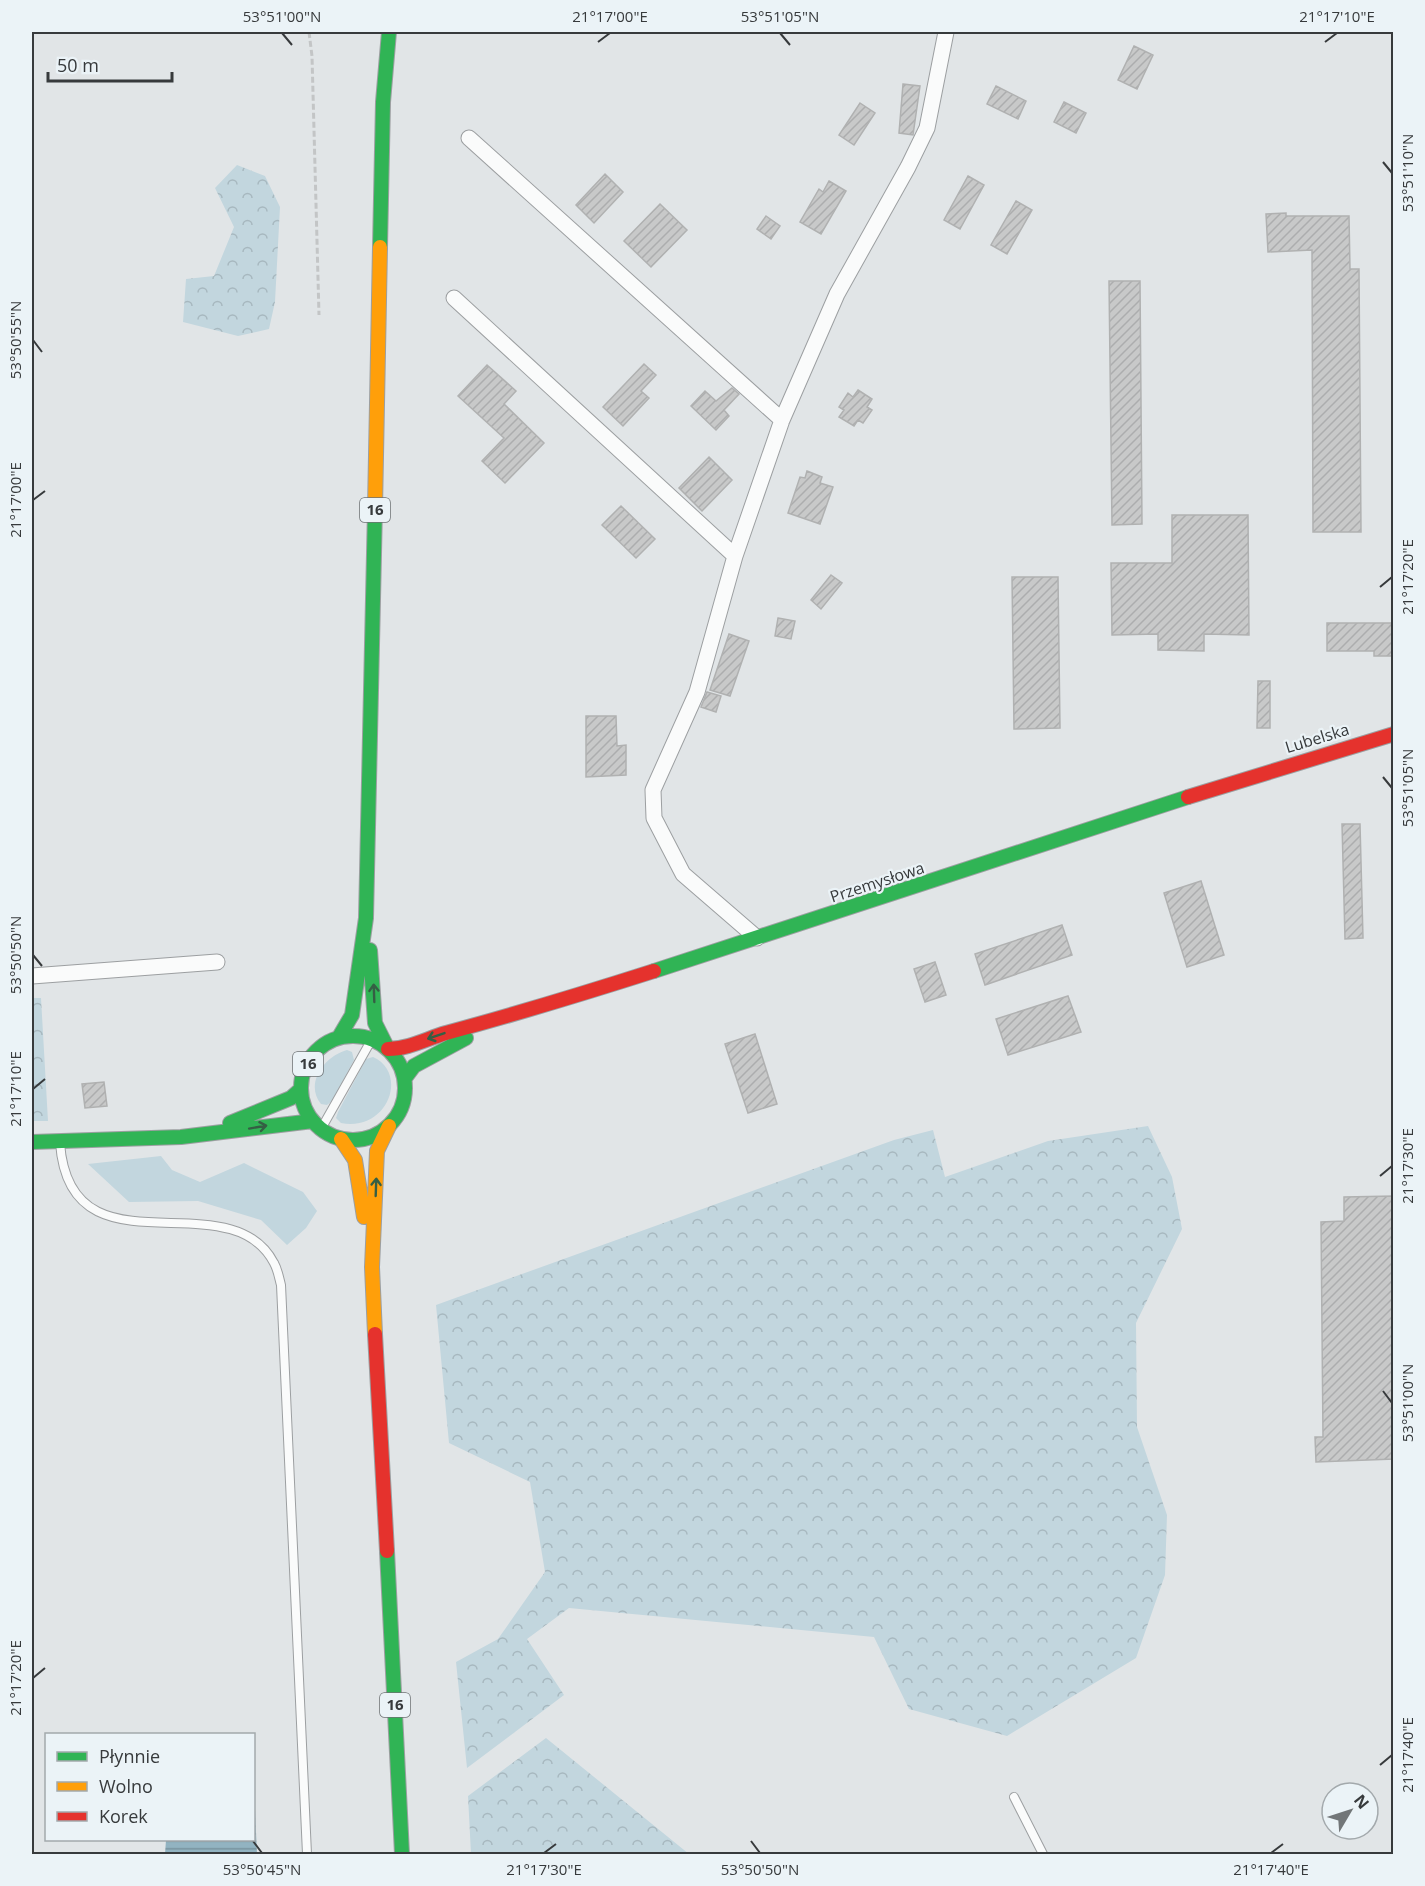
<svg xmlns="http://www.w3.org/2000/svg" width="1425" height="1886" font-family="'Open Sans',sans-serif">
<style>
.grass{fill:#c2d6de}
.forest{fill:url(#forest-crowns)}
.water{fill:url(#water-rules)}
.building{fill:url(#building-hatch);stroke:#b0b1b1;stroke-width:1.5}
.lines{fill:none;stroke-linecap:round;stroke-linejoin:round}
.lane-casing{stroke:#9c9fa1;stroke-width:10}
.street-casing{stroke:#9c9fa1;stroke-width:17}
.fast-casing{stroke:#9c9fa1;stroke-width:16}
.slow-casing{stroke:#9c9fa1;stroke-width:16}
.jam-casing{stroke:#9c9fa1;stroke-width:16}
.path{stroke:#c3c5c6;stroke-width:3;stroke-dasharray:6 3;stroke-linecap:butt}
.lane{stroke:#fafbfb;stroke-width:8}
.street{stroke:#fafbfb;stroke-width:15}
.fast{stroke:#30b455;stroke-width:14}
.slow{stroke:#ff9f0a;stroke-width:14}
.jam{stroke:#e5322d;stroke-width:14}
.oneway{stroke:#355f44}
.ticks{fill:none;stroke:#373a3c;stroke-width:2}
.labels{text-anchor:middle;stroke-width:4.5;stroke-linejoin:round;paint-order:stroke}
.shield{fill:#ebf3f7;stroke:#6d7274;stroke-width:1.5}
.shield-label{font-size:15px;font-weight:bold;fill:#373a3c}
.street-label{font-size:16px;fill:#373a3c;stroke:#ebf3f7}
.neatline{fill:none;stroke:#373a3c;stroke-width:2}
.ticks-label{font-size:15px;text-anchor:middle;fill:#373a3c}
</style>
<defs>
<pattern id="forest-crowns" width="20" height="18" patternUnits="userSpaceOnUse" patternTransform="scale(1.5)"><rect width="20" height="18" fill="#c2d6de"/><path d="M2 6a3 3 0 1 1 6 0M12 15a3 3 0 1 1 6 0" fill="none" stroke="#a7b8bf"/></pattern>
<pattern id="water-rules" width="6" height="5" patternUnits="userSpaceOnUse" patternTransform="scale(1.5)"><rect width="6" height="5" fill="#92b3c1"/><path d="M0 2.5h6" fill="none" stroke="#78939e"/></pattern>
<pattern id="building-hatch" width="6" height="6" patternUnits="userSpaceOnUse" patternTransform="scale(1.5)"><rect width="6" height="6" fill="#c8c9c9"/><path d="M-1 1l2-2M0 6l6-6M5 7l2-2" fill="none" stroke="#acadae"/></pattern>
</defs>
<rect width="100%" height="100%" fill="#e1e5e7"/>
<!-- grass -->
<path class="grass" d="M347,1050l5,2 2,8 -22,41 -5,4 -6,-1c-17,-21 4,-48 26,-54z
M373,1057c36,16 15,75 -32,66l-5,-5 2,-6 28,-53z
M161,1156l11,14 28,12 44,-19 59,29 14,19 -11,17 -19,17 -26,-25 -63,-19 -69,1 -41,-38z"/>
<!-- forest -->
<path class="forest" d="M237,165l28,11 15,31 -5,95 -6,27 -31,7 -55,-14 3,-43 28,-3 20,-49 -19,-39z
M32,998h9l7,123h-16z
M1148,1126l24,51 10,52 -46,94 1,104 30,88 -2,60 -29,83 -129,78 -98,-27 -35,-72 -305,-29 -42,31 37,56 -97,73 -11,-106 42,-23 47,-67 -15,-90 -81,-39 -13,-138 458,-165 39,-10 12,47 103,-36z
M546,1738l143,116h-218l-3,-58z"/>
<!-- water -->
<path class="water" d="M254,1788l3,66h-92l1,-14h88z"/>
<!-- building -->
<path class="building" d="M1134,46l19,9 -16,34 -19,-9z
M903,84l17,2 -7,49 -14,-2z
M996,86l30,15 -8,18 -31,-15z
M1064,102l22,11 -10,20 -22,-11z
M860,103l15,10 -21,32 -15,-10z
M605,174l18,18 -29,31 -18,-18z
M968,176l16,9 -24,44 -16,-9z
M829,181l17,10 -25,43 -21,-12 19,-33 4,3z
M1016,201l16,9 -25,44 -16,-9z
M660,204l27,26 -36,37 -27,-26z
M1286,213v3h63l1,53h9l2,263h-48l-1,-282 -44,2 -2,-38z
M766,216l14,10 -9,13 -14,-10z
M1109,281h31l2,243 -30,1z
M644,364l12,11 -15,16 8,7 -26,28 -20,-19z
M487,365l29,26 -12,13 40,39 -39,40 -23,-22 22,-23 -46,-42z
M732,388l7,6 -15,16 5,6 -13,14 -25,-24 14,-15 11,10z
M858,390l14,9 -5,8 5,3 -9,13 -5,-3 -4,6 -15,-9 5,-7 -5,-3 9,-14 5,4z
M709,457l23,23 -30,31 -23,-23z
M807,471l15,6 -2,6 13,4 -13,37 -32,-11 12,-36 5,1z
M621,506l34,33 -19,19 -34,-33z
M1172,515h76l1,120 -45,-1v17l-46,-1v-16l-46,1 -1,-72h61z
M831,575l11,8 -21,26 -10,-9z
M1012,577h46l2,151 -46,1z
M778,618l17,3 -4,18 -16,-3z
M1327,623h67v33h-20v-5h-47z
M729,634l20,7 -19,55 -20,-6z
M1258,681h12v47h-13z
M707,692l14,4 -5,16 -15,-5z
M586,716h30l1,30 9,-1v30l-40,2z
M1342,824h18l3,114 -18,1z
M1201,881l23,74 -37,12 -23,-74z
M1062,925l10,30 -87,30 -10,-31z
M935,962l11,33 -21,7 -11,-33z
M1068,996l13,36 -73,23 -12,-36z
M755,1034l22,70 -29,9 -23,-69z
M104,1082l3,24 -22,2 -3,-24z
M1394,1196v263l-78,3 -1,-25h8l-2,-215 23,-1v-24z"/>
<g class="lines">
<!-- lane casing -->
<g class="lane-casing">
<path id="lane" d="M321,1129l51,-90
M60,1143c10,138 169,34 214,120 4,7 5,15 7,22l26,569
M1014,1797l29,57"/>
</g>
<!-- street casing -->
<g class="street-casing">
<path id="street" d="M469,138l313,282
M454,298l281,258
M757,938l-74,-64 -29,-56 -1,-28 44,-98 38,-136 47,-136 55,-126 71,-127 19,-39 19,-96
M32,976l185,-14"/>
</g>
<!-- fast casing -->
<g class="fast-casing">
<path id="fast" d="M380,247l3,-145 6,-70
M370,950l5,73 13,26
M654,971l534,-174
M301 1088a52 52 0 1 1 104 0a52 52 0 1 1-104 0Z
M339,1037l13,-22 14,-97 9,-410
M405,1078l9,-12 52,-28
M230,1123l61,-25 10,-9
M32,1142l149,-5 132,-16
M387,1551l15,303"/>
</g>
<!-- slow casing -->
<g class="slow-casing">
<path id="slow" d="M375,508l5,-261
M341,1139l14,21 9,57
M375,1334l-3,-67 5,-116 12,-25"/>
</g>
<!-- jam casing -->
<g class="jam-casing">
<path id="jam" d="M1188,797l206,-63
M388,1049c20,0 38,-10 58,-16 70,-19 139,-40 208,-62
M375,1334l12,217"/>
</g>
<!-- path -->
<path class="path" d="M309,32l3,24 7,259"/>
<!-- lane -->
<use href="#lane" class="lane"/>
<!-- street -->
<use href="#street" class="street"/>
<!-- fast -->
<use href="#fast" class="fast"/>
<!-- slow -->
<use href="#slow" class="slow"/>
<!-- jam -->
<use href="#jam" class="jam"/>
</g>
<!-- one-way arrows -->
<defs><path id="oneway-shaft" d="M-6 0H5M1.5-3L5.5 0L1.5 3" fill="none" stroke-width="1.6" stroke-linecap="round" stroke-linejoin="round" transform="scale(1.5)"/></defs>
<g class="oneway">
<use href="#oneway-shaft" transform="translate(374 993) rotate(-92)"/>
<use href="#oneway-shaft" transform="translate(436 1036) rotate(161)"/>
<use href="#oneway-shaft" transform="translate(258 1127) rotate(-10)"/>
<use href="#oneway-shaft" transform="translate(376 1187) rotate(-88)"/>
</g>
<!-- ticks -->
<path class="ticks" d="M282,33l10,12M780,33l10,12M598,42l12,-9M1325,42l12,-9M1383,162l9,11M33,340l9,12M33,500l12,-9M1380,587l12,-10M1383,777l9,11M33,955l9,11M33,1089l12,-10M1380,1176l12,-10M1383,1391l9,12M33,1678l12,-10M1380,1765l12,-10M253,1841l9,12M751,1841l9,12M544,1853l12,-9M1271,1853l12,-9"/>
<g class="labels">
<!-- shield labels -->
<g class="shield">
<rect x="360" y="498" width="30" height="24" rx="4.5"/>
<rect x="293" y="1052" width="30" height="24" rx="4.5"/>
<rect x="380" y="1693" width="30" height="24" rx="4.5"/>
</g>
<g class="shield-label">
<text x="375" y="515">16</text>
<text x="308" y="1069">16</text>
<text x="395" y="1710">16</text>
</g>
<!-- street labels -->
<g class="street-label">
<text transform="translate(1317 738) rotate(-17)" y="6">Lubelska</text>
<text transform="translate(877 882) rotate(-18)" y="6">Przemysłowa</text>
</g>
</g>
<!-- border -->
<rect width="1425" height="1886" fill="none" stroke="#ebf3f7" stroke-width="66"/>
<!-- legend -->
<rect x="45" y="1733" width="210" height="108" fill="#ebf3f7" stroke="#a3a9ac" stroke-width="1.5"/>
<rect x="57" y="1752" width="30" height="9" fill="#30b455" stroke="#a3a9ac" stroke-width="1.5"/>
<text x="99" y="1763" font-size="18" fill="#373a3c">Płynnie</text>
<rect x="57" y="1782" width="30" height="9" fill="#ff9f0a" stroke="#a3a9ac" stroke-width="1.5"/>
<text x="99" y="1793" font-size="18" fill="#373a3c">Wolno</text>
<rect x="57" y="1812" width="30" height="9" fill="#e5322d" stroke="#a3a9ac" stroke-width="1.5"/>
<text x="99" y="1823" font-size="18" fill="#373a3c">Korek</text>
<!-- north arrow -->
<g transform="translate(1350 1811) rotate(51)"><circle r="28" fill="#ebf3f7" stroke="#a3a9ac" stroke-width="1.5"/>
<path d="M0-4.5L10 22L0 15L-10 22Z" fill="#727678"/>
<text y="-9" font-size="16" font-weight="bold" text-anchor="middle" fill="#373a3c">N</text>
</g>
<!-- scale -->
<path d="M48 72v9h124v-9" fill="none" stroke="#373a3c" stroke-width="3"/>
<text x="57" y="72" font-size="18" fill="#373a3c" stroke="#ebf3f7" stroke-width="4.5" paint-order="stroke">50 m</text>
<rect x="33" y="33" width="1359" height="1820" class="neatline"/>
<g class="ticks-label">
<text x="282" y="22">53°51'00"N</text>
<text x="610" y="22">21°17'00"E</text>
<text x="780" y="22">53°51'05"N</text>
<text x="1337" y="22">21°17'10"E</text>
<text transform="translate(1408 173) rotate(-90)" y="5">53°51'10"N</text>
<text transform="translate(16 340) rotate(-90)" y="5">53°50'55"N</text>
<text transform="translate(16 500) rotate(-90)" y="5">21°17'00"E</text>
<text transform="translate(1408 577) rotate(-90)" y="5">21°17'20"E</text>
<text transform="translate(1408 788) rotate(-90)" y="5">53°51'05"N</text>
<text transform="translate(16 955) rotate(-90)" y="5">53°50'50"N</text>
<text transform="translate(16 1089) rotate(-90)" y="5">21°17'10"E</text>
<text transform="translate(1408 1166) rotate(-90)" y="5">21°17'30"E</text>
<text transform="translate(1408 1403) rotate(-90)" y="5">53°51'00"N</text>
<text transform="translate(16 1678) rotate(-90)" y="5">21°17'20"E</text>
<text transform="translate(1408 1755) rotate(-90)" y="5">21°17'40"E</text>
<text x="262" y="1875">53°50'45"N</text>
<text x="544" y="1875">21°17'30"E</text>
<text x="760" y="1875">53°50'50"N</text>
<text x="1271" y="1875">21°17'40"E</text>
</g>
</svg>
